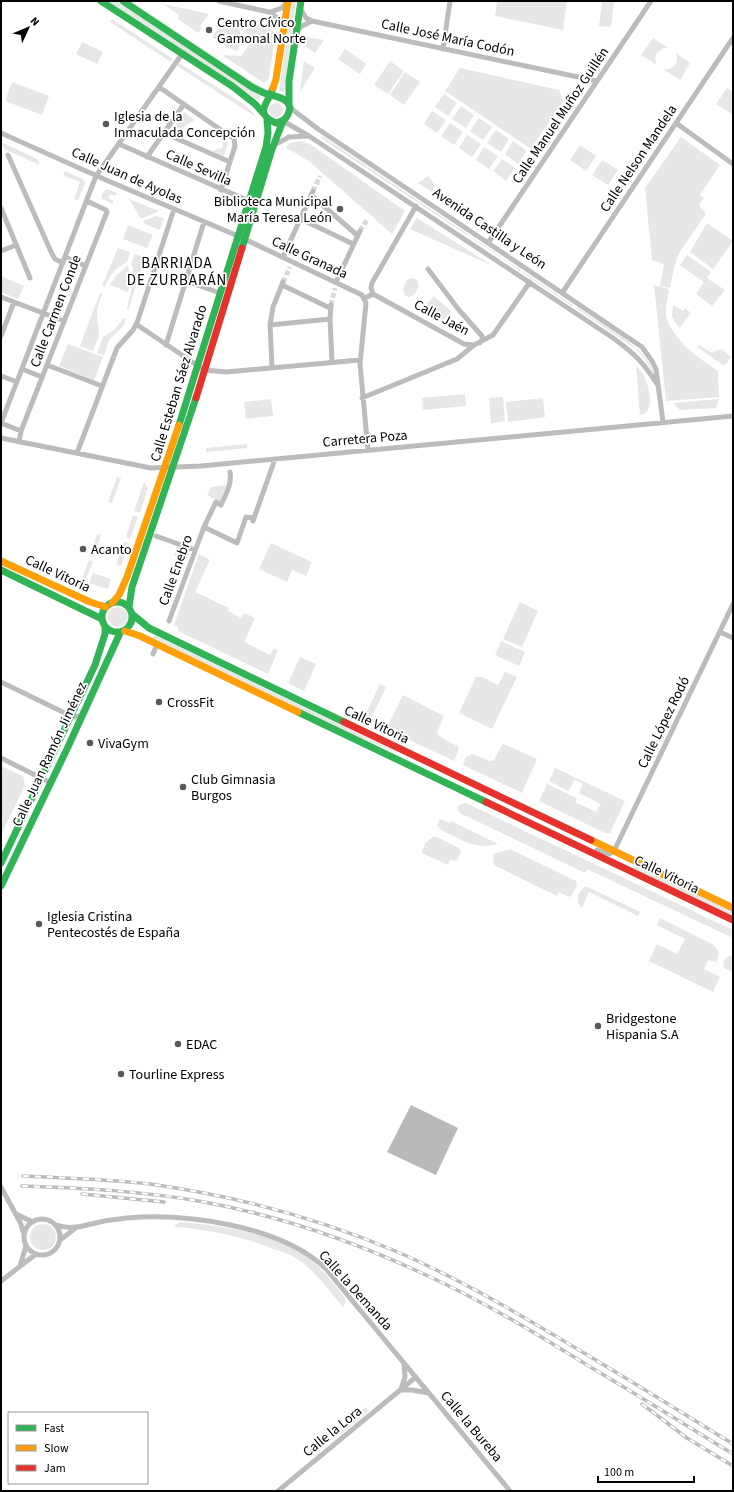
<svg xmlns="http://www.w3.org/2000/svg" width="734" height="1492" font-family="'Source Sans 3',sans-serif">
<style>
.green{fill:#e7e7e7}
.water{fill:#b9b9b9}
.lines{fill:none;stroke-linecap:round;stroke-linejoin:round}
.street-tunnel{stroke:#d9d9d9;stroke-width:5;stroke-dasharray:5 2.5;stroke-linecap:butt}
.street{stroke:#bcbcbc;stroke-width:5}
.fast{stroke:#30b455;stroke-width:7}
.slow{stroke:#ff9f0a;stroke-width:7}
.jam{stroke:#e5322d;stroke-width:7}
.rail-casing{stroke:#bcbcbc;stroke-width:3.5}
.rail{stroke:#fff;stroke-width:2;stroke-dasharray:6;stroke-linecap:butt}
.poi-dot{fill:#595959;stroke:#fff;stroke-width:1.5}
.labels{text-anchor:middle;stroke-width:3.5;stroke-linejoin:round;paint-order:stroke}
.poi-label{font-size:14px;fill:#000;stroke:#fff;text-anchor:start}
.street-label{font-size:14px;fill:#000;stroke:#fff}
.neighbourhood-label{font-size:15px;letter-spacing:1px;fill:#000;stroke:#fff}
</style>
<rect width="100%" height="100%" fill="#fff"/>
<!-- green -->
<path class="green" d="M108,1h8l145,96 -2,4z
M292,1h4l-12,91 -5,-1z
M497,1h70l-4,29 -68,-14z
M602,1h12l-3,26 -12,-1z
M163,4l46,10 -9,12 2,1 -4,6 -20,-14 1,-4z
M112,19l61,40 -2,3 -61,-40z
M244,22l26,6 5,6 -6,45 -5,4 -42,-28 19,1 7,-9z
M222,23l17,3 3,18 -5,7 -8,-3 -17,-11z
M307,37l17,3 -9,13 -9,-6z
M653,38l15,10h-5l-7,6 -1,5 2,6 -16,-10z
M82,42l21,10 -6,12 -21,-10z
M345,49l21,15 -6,10 -22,-15z
M676,53l14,10 -10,17 -16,-10c11,-1 15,-7 12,-17z
M304,61l11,7 -15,24z
M390,61l14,10 -16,23 -14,-9z
M179,63l66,42 6,5 5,7 -79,-51z
M460,68l99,22 4,11 -32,48 -86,-58z
M405,72l15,10 -16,23 -14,-10z
M12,82l37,14 -7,19 -37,-14z
M727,88l6,4v20l-1,2 -16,-10z
M444,94l13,9 -9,13 -13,-9z
M269 110a7 7 0 1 1 14 0a7 7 0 1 1-14 0Z
M461,106l13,9 -8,13 -14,-9z
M432,111l14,9 -9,13 -13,-9z
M184,112l11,8 -10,6 -2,5 2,6 -1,2 -14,-6z
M479,118l13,9 -9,13 -13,-9z
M450,123l13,9 -9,13 -13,-9z
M496,130l13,9 -8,13 -14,-9z
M467,135l14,9 -9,13 -13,-9z
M322,136l147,99 -1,1 -147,-98z
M220,137l8,6 -4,13 -10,-4v-2l6,-1 3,-2v-4l-3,-5z
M681,137l39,28 -20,30 4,3 -5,7 7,9 -27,39 -5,14 -4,21 -10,-2 4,-22 -12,-4 -7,-72z
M301,141l9,3 95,67 -13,23 -82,-72 -11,-7 -13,-7 4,-5z
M513,141l14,10 -9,13 -13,-10z
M1,142l36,17 3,6 -36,-16z
M580,145l16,11 -10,15 -16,-11z
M484,147l14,9 -9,13 -13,-9z
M502,159l13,9 -9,13 -13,-10z
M602,160l16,10 -10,15 -16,-10z
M65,171l19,9 1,3 -7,17 -4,-1 6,-17 -17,-7z
M428,176l7,9 -3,7 -14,-9z
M107,189l10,4 -2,3 -5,-2 -2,4 6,3 -2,3 -11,-6 2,-5z
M129,199l30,12 -18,8z
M156,216l8,2 -4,12 -15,-6 -2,-3z
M417,218l76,48 -83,-37z
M707,223l26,18 -20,28 -23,-17z
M128,225l25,10 -6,13 -24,-9z
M473,238l100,67 -1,1 -99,-67z
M118,248l12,4 -3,10c-11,6 -17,13 -22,24h-3z
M135,254l10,4 -17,53 -1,-3 5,-20 1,-21 -2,-3z
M687,255l24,17 -4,6 18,12 -13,16 -16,-12 8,-12 -24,-17z
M128,265l2,13 -2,14 -18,-7 6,-9z
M1,276l23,10 -6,13 -17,-7z
M412,278l5,2 2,6 -5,9 -5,2 -4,-2 -2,-6 4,-9z
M654,285l15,4c-1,8 -4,17 -3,25 0,7 5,14 9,20 14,19 25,24 43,37l1,26 -53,4z
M100,293l2,1 -5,16v9l2,16 -6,16 -13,-5z
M434,296l17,15 -10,11 -17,-15z
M673,305l10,6 2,-3 6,5 -12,15 -7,-11z
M577,307c21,15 77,44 78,71l-6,-13 -13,-16 -60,-41z
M124,318h2l-2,7 -15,15 -5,15 -7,-2 6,-16 11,-7z
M68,344l35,13 -9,23 -35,-14z
M699,345l13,8 2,-2 8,-2 9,8 -5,7 -3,1 -26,-18z
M636,366c3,3 6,6 8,10 5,10 12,37 -4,39z
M465,394l1,12 -43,4 -1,-12z
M503,397l2,24 -14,2 -2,-25z
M543,398l2,19 -37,5 -2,-20z
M271,399l2,17 -27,3 -2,-17z
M719,399l-3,9 -36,2 -7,-7z
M247,444v4l-41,4v-4z
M117,477l4,1 -9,25 -4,-1z
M144,482l4,6 -8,25 -6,-2z
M227,485l-7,17 -13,-7 4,-8z
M133,515l5,2 -8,22 -4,-2z
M97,534l4,1 -7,22 -4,-1z
M124,542l5,1 -8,23 -5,-2z
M271,543l41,19 -6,14 -14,-6 -5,12 -28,-13z
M177,546l13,5 -3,9 -13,-5z
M199,554l11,6 -15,32 34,16 -1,3 13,7 3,-5 11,5 -11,24 26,13 4,-7 4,2 -10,24 -90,-43v-4l-4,-2z
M89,560l4,1 -9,24 -4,-1z
M93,573l18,6 -3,10 -19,-6z
M520,602l18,9 -16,36 -19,-8z
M108 617a10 10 0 1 1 20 0a10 10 0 1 1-20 0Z
M154,635l243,117v1l-37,-15 -207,-100z
M501,641l24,11 -6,14 -24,-11z
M300,657l16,7 -12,27 -16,-8z
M505,672l12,5 -25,52 -33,-16 17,-36h6l16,8z
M380,684l6,3 -15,32 4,2 -1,2 -10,-5z
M403,695l41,21 -7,16 2,4 18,10 2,2 -5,13 -72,-34v-2l5,2z
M504,744l33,15 -15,34 -59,-28 3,-8 6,-3 18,7 4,-1 8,-15z
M1,766l22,10 2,9 -24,50z
M555,768l70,33 -15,32h-5l-66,-32 8,-17 30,14 -2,4 21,10 5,-8 -22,-11 4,-9 -8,-4 -7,11 -19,-10z
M466,803l267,127v8l-146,-69 -2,4 -119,-57c-5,-2 -9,-4 -9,-10z
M440,819l10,4 1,-2 47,23c-25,6 -35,-4 -57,-14l-4,-5z
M433,837h4l22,11 2,4 -4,9 -7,-1 -2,5 -26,-12 3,-10z
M510,849l66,32 1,5 -5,9 -3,2 -10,-5 -2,4 -63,-31 -1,-11z
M634,865l99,47v4l-101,-48z
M585,887h3l52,25 -2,4 -49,-24 -7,16c-8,-6 -4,-17 3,-21z
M660,918l52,26c7,5 9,11 4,18l-8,-2 -4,9 16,8 -7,15 -64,-31 8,-17 20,10 8,-15 -28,-14z
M733,955v17l-9,-4c-2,-8 1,-12 9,-13z
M180,1222c39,3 99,12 130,37 13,11 24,25 35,39v5l-2,4c-14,-16 -27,-35 -44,-47 -9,-6 -19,-9 -28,-12 -32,-12 -64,-19 -97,-21l1,-2z
M30 1237a13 13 0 1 1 26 0a13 13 0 1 1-26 0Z
M366,1407l3,4 -28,23 -4,1 -3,-2z"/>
<!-- water -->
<path class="water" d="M411,1105l47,23 -22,47 -49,-23z"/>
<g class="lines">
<!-- street-tunnel -->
<path class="street-tunnel" d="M313,191l7,-15
M360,231l8,-13
M283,282l7,-15
M331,305l4,-17"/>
<!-- street -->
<path class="street" d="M219,1l50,11 10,7 5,8
M300,8l6,10 6,3 285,60
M270,12l12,-4 6,-7
M297,31l5,-5 10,-5
M443,49l7,-48
M159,87l75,52 1,7 -14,44
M289,107l29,22 170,114 154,104 10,14 4,8 7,53
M283,121l26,15 304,202c22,16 30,24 44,46
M676,123l57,41
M1,133l105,47 132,56 124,59 4,8 -6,61 8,86
M164,133l66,29
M119,144l130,57
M274,145l15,-8 19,-1
M8,155l44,99 3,5 8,4
M147,157l37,-53
M311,195l46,40
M1,208l29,70
M301,219l52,25
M488,243l163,-242
M1,251l15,-6
M65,257l21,9
M283,257l30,-66
M428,269l31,41 23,26v3l-2,4
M186,281l34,12
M336,282l24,-51
M282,285l48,23
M562,293l171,-255
M373,294l-2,-6 1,-5 44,-77
M1,297l63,24
M365,298l8,-4 91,50 10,1 19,-10 37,-53
M331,305l-1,14 2,43
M136,324l68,46 22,2 134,-12
M270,325l60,-6
M1,336l13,-34
M166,345l38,-123
M47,365l55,21
M272,367l-2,-42 3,-18 10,-25
M22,369l20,8
M1,376l16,6
M362,398l95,-39 17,-14
M1,423l95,-247 86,-122
M1,423l20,8
M1,438l150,30 50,-2 532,-50
M19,442l2,-11 86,-219 -1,-2 -19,-9
M77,453l40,-105 16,-18 4,-7 37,-114
M253,521l22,-62
M204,527l33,16 9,-26 8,1
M156,536l39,14
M169,621l35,-94 12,-25 5,3c5,-11 11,-21 9,-33
M720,632l13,6
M153,654l2,-5
M1,682l70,34 4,1 8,-2
M1,758l50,25
M597,850l12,4 5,-3 119,-247
M1,1187l19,35 4,12
M16,1214l17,8
M24 1237a18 18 0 1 1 36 0a18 18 0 1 1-36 0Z
M55,1225c7,2 14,3 21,2 5,0 10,-2 15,-3 12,-3 24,-5 36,-6 60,-5 155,8 199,51l184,222
M60,1240l17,-13
M20,1266l6,-20
M1,1281l35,-27
M401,1389l4,-12 -1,-13
M401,1390h11l17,3
M278,1491l138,-114"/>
<!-- fast -->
<path class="fast" d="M101,1l131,85 23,18 9,10
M123,1l129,86c4,2 8,4 12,6 10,4 23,3 26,15 -2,9 -5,13 -14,15 -23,-10 -8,-19 -3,-35
M289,105v-24l12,-80
M242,248l30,-99 11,-28
M179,425l87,-278 2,-14 -1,-14
M1,570l101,49
M102 617a15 15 0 1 1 30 0a15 15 0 1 1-30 0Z
M129,607l3,-20 64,-189
M132,614l17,14 195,94
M298,712l188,90
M1,863l94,-198 10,-31v-7
M1,886l66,-137 53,-116"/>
<!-- slow -->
<path class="slow" d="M273,88l3,-9 12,-78
M1,561l89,41 16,5
M112,603l7,-8 8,-18 52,-152
M125,631l15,5 158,76
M591,840l142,68"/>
<!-- jam -->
<path class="jam" d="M196,398l46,-150
M344,722l247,118
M486,802l247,118"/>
<!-- rail casing -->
<g class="rail-casing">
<path id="rail" d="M23,1176c42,2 85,3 127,8 86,12 171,35 250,69 64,28 124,64 184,100 50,30 99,60 149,91
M22,1186c61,2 121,5 182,16 76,14 154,41 224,74 55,25 107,57 159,89 49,29 97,59 146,89
M82,1194l82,8
M642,1404l45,34 46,28"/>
</g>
<!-- rail -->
<use href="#rail" class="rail"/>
</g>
<!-- markers -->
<g class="poi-dot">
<circle cx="209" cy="30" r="4"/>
<circle cx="106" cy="124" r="4"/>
<circle cx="340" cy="209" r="4"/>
<circle cx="83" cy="549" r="4"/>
<circle cx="159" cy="702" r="4"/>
<circle cx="90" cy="743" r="4"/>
<circle cx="183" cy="787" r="4"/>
<circle cx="39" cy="924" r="4"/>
<circle cx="598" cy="1026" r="4"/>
<circle cx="178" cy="1044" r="4"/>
<circle cx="121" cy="1074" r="4"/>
</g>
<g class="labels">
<!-- poi labels -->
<g class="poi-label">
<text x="217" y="27">Centro Cívico<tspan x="217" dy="16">Gamonal Norte</tspan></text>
<text x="114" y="121">Iglesia de la<tspan x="114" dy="16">Inmaculada Concepción</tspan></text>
<text x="332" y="206" text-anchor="end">Biblioteca Municipal<tspan x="332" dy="16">María Teresa León</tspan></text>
<text x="91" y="554">Acanto</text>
<text x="167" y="707">CrossFit</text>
<text x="98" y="748">VivaGym</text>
<text x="191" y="784">Club Gimnasia<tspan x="191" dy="16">Burgos</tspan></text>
<text x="47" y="921">Iglesia Cristina<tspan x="47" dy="16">Pentecostés de España</tspan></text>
<text x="606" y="1023">Bridgestone<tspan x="606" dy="16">Hispania S.A</tspan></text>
<text x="186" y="1049">EDAC</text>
<text x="129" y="1079">Tourline Express</text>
</g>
<!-- street labels -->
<g class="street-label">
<text transform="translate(448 37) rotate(12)" y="5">Calle José María Codón</text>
<text transform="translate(560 115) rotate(-56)" y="5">Calle Manuel Muñoz Guillén</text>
<text transform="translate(638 158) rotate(-56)" y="5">Calle Nelson Mandela</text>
<text transform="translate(199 167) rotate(24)" y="5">Calle Sevilla</text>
<text transform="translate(127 175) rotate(24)" y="5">Calle Juan de Ayolas</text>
<text transform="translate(490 228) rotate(34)" y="5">Avenida Castilla y León</text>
<text transform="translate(310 257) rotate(25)" y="5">Calle Granada</text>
<text transform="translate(55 311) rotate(-69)" y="5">Calle Carmen Conde</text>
<text transform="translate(442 317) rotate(28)" y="5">Calle Jaén</text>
<text transform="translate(178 383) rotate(-73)" y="5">Calle Esteban Sáez Alvarado</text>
<text transform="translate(365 438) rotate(-5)" y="5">Carretera Poza</text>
<text transform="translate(175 570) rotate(-70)" y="5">Calle Enebro</text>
<text transform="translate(58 573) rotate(25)" y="5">Calle Vitoria</text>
<text transform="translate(663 722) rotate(-64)" y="5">Calle López Rodó</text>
<text transform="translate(377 724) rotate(26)" y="5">Calle Vitoria</text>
<text transform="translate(49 754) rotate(-65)" y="5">Calle Juan Ramón Jiménez</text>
<text transform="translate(667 874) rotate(26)" y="5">Calle Vitoria</text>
<text transform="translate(356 1290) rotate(48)" y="5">Calle la Demanda</text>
<text transform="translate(472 1426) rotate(50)" y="5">Calle la Bureba</text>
<text transform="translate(332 1431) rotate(-39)" y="5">Calle la Lora</text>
</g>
<!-- neighbourhood labels -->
<g class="neighbourhood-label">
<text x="177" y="268">BARRIADA<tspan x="177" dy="17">DE ZURBARÁN</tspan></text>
</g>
</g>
<!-- border -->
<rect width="734" height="1492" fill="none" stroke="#000000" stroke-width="4"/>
<!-- legend -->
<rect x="8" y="1412" width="140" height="72" fill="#ffffff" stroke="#999999"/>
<rect x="16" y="1425" width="20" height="6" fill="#30b455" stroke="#999999"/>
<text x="44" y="1432" font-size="12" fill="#000000">Fast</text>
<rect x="16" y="1445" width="20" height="6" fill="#ff9f0a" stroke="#999999"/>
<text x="44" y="1452" font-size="12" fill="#000000">Slow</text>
<rect x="16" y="1465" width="20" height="6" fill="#e5322d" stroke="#999999"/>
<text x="44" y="1472" font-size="12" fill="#000000">Jam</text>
<!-- north arrow -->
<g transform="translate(28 28) rotate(46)" stroke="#ffffff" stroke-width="3" paint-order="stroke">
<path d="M0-3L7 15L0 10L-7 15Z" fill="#000000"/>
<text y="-6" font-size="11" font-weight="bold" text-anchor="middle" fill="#000000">N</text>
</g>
<!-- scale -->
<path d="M598 1476v6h96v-6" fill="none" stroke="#000000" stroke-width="2"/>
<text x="604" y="1476" font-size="12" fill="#000000" stroke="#ffffff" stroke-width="3" paint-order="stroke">100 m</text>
</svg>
